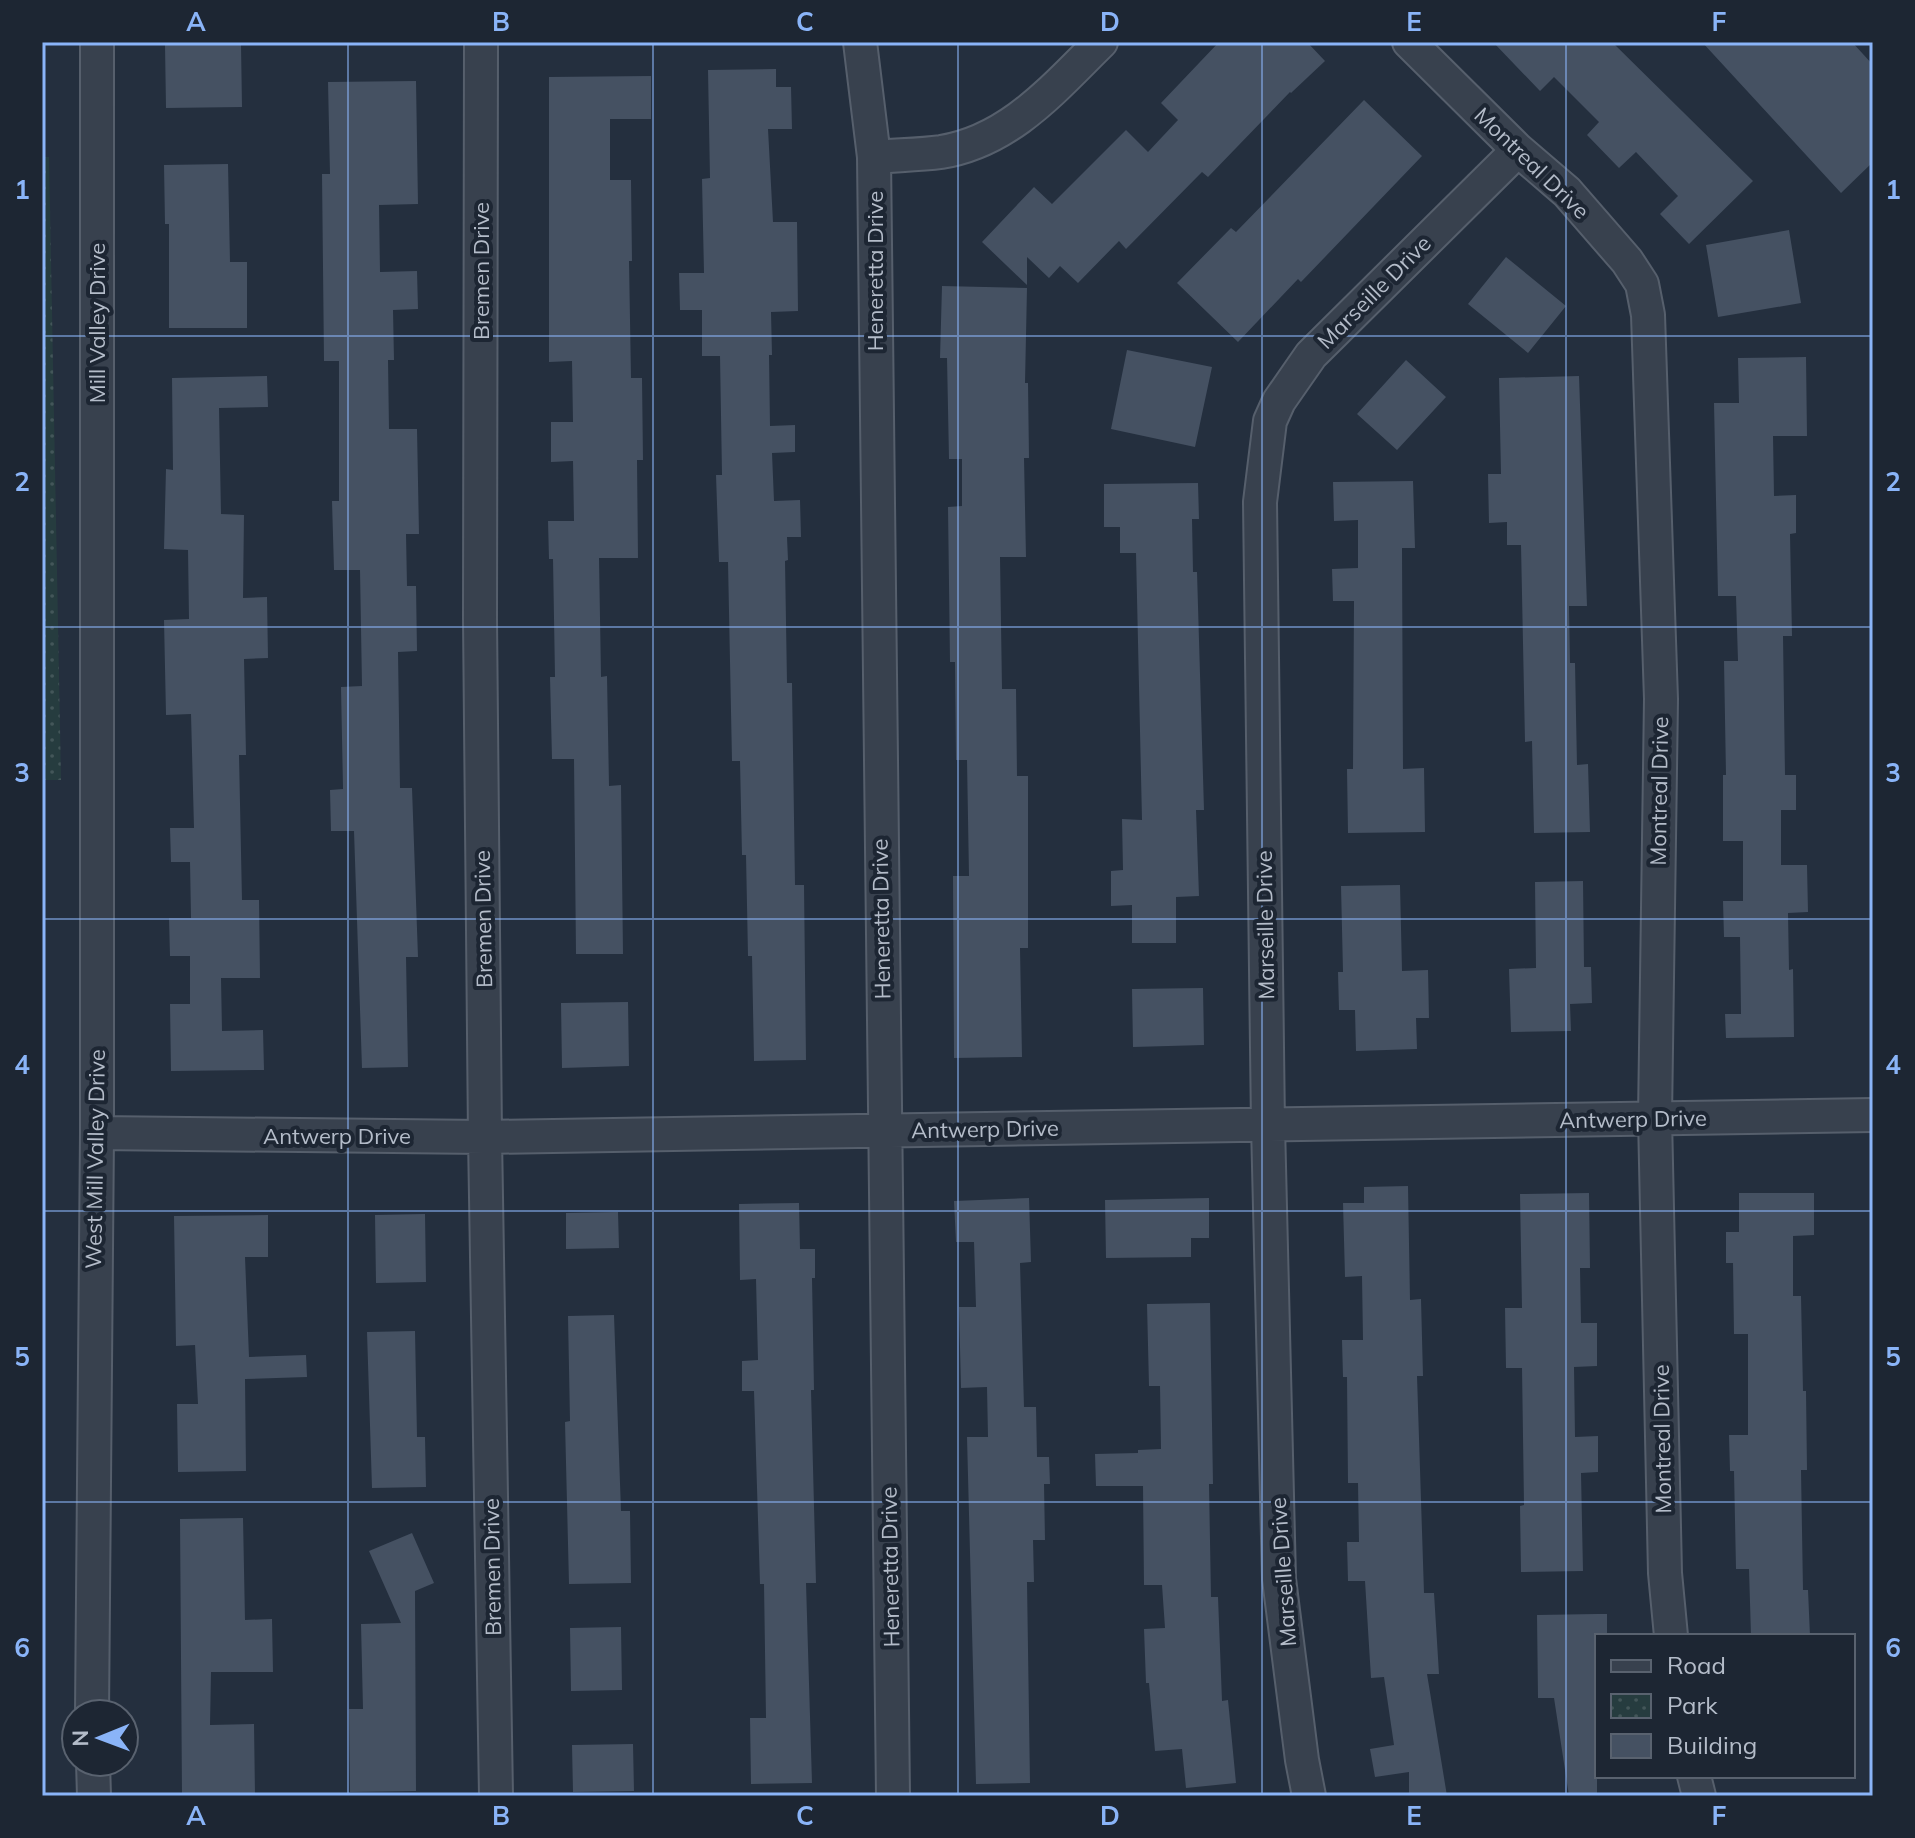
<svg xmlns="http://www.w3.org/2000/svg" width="1915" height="1838" font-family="Mulish,sans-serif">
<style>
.park{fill:url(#park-dots)}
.building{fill:#455162}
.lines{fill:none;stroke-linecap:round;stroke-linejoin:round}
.minor-casing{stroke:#565f6c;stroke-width:36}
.minor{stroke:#38414e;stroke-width:32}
.grid{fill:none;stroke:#8ab4f8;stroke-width:2;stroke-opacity:0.55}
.labels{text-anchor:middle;stroke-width:8;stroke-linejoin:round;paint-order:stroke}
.street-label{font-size:22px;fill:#b4bcc9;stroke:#1d2633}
.neatline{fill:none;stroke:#8ab4f8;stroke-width:3}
.grid-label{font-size:26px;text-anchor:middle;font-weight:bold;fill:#8ab4f8}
</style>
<defs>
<pattern id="park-dots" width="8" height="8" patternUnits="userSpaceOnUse" patternTransform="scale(2)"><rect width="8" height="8" fill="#263c3f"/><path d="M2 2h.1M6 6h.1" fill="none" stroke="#435659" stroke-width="1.8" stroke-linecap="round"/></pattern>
</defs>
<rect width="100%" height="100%" fill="#242f3e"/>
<!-- park -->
<path class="park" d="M42,157h7l12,623h-19z"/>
<!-- building -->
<path class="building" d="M1219,42h88l18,19 -34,32 -1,-1 -82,85 -6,-5 -76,77 -7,-8 -41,42 -18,-17 -11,12 -22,-21v28l-45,-43 52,-55 18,17 74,-74 22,22 30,-32 -17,-17z
M1493,42h119l141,139 -64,63 -29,-30 18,-18 -42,-44 -17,16 -32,-33 12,-13 -45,-45 -14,14z
M1702,42h150l21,23v97l-32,31z
M241,44l1,63 -76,1 -1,-63z
M776,69v18h15l1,42h-24l5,93h24l1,89 -27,1 1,43h-3l1,71 25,-1v27l-23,1 2,48 26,-1 1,37h-14l1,23 -3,1 2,122h5l3,202h9l2,175 -52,1 -2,-105h-4l-2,-101h-4l-2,-94h-8l-4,-199h-9l-3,-87h6l-2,-119h-18v-46h-22l-1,-37h25l-2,-94 8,-1 -2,-108z
M651,76v43h-41v61h21l1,81h-3l2,117h11l1,82h-6l1,98h-39l2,119 6,-1 2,110 12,-1 2,169h-47l-2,-195h-22l-2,-82h5l-2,-118h-4l-1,-38h26l-1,-60 -22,1v-40h22l-1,-61 -23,1v-285z
M416,81l2,123 -39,1 1,67 37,-1 1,38 -25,1 1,50h-6l1,69h28l2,105h-13l1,52h9l1,65 -19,1 2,136h12l6,169h-12l2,110 -46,1 -8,-237h-23l-1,-41 13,-1 -2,-102 21,-1 -2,-116h-26l-2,-69h7v-140h-15l-2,-187h8l-2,-92z
M1364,100l58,56 -121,126 -3,-3 -60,63 -61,-59 54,-55 5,4z
M228,164l2,98h17v66h-78v-104h-4l-1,-59z
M1789,230l12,73 -83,14 -12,-72z
M1506,257l60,49 -38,47 -60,-49z
M942,286l85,2 -2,95h3l1,75h-5l2,99h-26l2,132h14l1,87h11v172h-8l2,109 -68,1 -1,-182h16l-2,-116h-11l-1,-98h-5l-2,-155 14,-1v-47h-13l-2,-101h-7z
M1127,350l85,17 -17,80 -84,-18z
M1806,357l1,79h-34l1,60 22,-1v38l-6,1 2,102h-9l2,139h11v35h-15v55h26l1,47 -20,1 1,57 4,-1 1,68 -68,1 -1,-24h16l-1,-77h-16l-1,-36h20v-60h-20v-66h3l-2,-114h14l-2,-65h-18l-4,-193h25l-1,-45z
M1406,360l40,37 -49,53 -40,-36z
M267,376l1,31 -49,1 2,106 23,1 -1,83 24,-1 1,61 -24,1 2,96h-7l3,145h17l1,78h-39l1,53 41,-1 1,40 -93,1 -1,-67h20v-48h-20l-1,-38h22l-1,-56h-19l-1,-34h24l-3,-114 -25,1 -2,-95 25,-1 -1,-69 -24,-1 2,-80 7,1 -1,-92z
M1579,376l8,230h-18l1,57h5l2,102 11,-1 2,68 -56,1 -2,-92 -7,1 -4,-197h-14v-23l-18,1 -1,-49h13l-2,-96z
M1413,481l2,67h-13l1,221 21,-1 1,64 -77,1 -1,-64h6l1,-168h-21l-1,-32 26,-1v-48l-24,1 -1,-39z
M1198,483l1,36h-7l1,53h4l7,238h-8l3,86 -23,1v46h-44v-38l-21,1v-35l12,-1 -1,-51 20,1 -6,-267h-16v-26h-16v-43z
M1583,881l1,86h7l1,36 -22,1 1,27 -60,1 -2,-63 27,-1 -1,-86z
M1400,885l2,86 26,-1 1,48h-13l1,31 -61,2 -1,-41h-16l-1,-38h5l-2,-86z
M1203,988l1,57 -71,2 -1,-58z
M628,1002l1,64 -67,2 -1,-65z
M1408,1186l2,114 11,-1 2,77h-6l7,217h10l5,81h-12l20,122h-38v-24l-34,5 -5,-28 24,-4 -10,-68 -13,1 -6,-97h-17l-1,-39h12l-1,-59h-10l-1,-106h-4l-1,-37h21l-1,-64 -17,1 -2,-74h21v-16z
M1589,1193l1,75h-10l1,55h16v43l-23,1 1,70 23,-1v36l-17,1 2,98 -62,1 -1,-66 4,-1 -2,-137h-16l-1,-60h17l-2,-114z
M1739,1193h75v42l-21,1v60h8l2,95h3l1,79h-6l2,120h5l2,46h-59l-2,-67h-13l-2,-98h-4l-1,-36h19v-101h-14l-1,-71h-7v-31h13z
M1029,1198l2,64 -11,1 4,144h12l1,50h12l1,27h-6l1,56h-12l1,42h-7l3,201 -54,1 -9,-347h21l-1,-50 -26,1 -2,-81h17l-2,-65h-18l-2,-41z
M1209,1198v40h-18v19l-85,1 -1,-58z
M799,1203l1,46h15v29h-3l2,112h-3l5,193h-10l6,200 -61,1 -1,-66h16l-2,-134h-4l-6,-193h-12v-30l16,-1 -2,-81 -16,1 -1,-76z
M618,1212l1,36 -53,1v-36z
M425,1214l1,68 -50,1 -1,-68z
M268,1215v42h-23l4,100 57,-2 1,22 -62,2 1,92 -68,1 -1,-68h21l-3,-59 -19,1 -2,-130z
M1210,1303l3,181h-4l2,113h7l4,104 6,-1 8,83 -50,5 -4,-39 -27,2 -6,-68h-3l-2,-54 21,-1 -3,-43h-18l-1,-99h-47l-1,-32 43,-1v-3l23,-1 -1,-63h-11l-2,-82z
M614,1315l7,196h9l1,72 -62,1 -4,-162 5,-1 -2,-105z
M415,1331l2,106h8l1,50 -54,1 -5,-156z
M243,1518l2,102 27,-1 1,53h-62l-1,53 44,-1 1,71 -73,1 -2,-277z
M412,1533l22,50 -19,8 1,200 -66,1 -1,-83h14l-2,-85 40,-1 -32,-72z
M1597,1614h10v22h-10v160h-28l-15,-98h-16l-1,-83z
M621,1627l1,63 -51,1 -1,-63z
M633,1744l1,47 -61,1 -1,-47z"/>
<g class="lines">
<!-- minor casing -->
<g class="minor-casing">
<path id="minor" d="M481,42l-1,577 5,518 11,659
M860,42l14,115 19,1639
M1409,42l109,108 49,42 60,69 15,23 6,31 13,384 -6,419 10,455 6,63
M874,157c22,-2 45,-2 67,-5 69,-11 113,-64 160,-110
M97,1133l388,4 1388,-22
M92,1714l5,-581v-1091
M93,1762l1,34
M1694,1776l5,20
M1309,1796l-7,-36 -23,-181 -11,-454 -8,-623 10,-81 9,-20 32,-46 207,-205"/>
</g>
<!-- minor -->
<use href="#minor" class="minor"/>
</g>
<!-- grid -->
<path class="grid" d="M348,42v1754M653,42v1754M958,42v1754M1262,42v1754M1566,42v1754M42,336h1831M42,627h1831M42,919h1831M42,1211h1831M42,1502h1831"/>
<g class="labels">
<!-- street labels -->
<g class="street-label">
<text transform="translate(1532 163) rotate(44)" y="8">Montreal Drive</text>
<text transform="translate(481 271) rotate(-90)" y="8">Bremen Drive</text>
<text transform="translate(875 271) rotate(-90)" y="8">Heneretta Drive</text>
<text transform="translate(1374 292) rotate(-45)" y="8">Marseille Drive</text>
<text transform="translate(97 323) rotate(-90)" y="8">Mill Valley Drive</text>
<text transform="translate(1659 791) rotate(-89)" y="8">Montreal Drive</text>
<text transform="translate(483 919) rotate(-91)" y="8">Bremen Drive</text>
<text transform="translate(881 919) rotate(-91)" y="8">Heneretta Drive</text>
<text transform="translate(1265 925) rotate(-91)" y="8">Marseille Drive</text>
<text transform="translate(1633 1119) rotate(-1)" y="8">Antwerp Drive</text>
<text transform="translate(985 1129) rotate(-1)" y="8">Antwerp Drive</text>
<text x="337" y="1144">Antwerp Drive</text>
<text transform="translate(95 1159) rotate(-89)" y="8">West Mill Valley Drive</text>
<text transform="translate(1662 1439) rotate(-91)" y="8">Montreal Drive</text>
<text transform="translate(492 1567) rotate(-91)" y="8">Bremen Drive</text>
<text transform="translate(890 1567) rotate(-91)" y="8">Heneretta Drive</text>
<text transform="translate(1283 1572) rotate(-94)" y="8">Marseille Drive</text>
</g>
</g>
<!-- border -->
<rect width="1915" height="1838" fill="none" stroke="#1d2633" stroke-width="88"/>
<!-- legend -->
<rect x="1595" y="1634" width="260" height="144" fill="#1d2633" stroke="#59626f" stroke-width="2"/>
<rect x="1611" y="1660" width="40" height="12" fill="#38414e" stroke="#59626f" stroke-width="2"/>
<text x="1667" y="1674" font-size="24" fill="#b4bcc9">Road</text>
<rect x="1611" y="1694" width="40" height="24" fill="url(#park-dots)" stroke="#59626f" stroke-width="2"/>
<text x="1667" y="1714" font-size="24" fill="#b4bcc9">Park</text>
<rect x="1611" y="1734" width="40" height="24" fill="#455162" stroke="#59626f" stroke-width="2"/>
<text x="1667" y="1754" font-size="24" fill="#b4bcc9">Building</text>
<!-- north arrow -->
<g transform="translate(100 1738) rotate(269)"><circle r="38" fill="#1d2633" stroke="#59626f" stroke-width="2"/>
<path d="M0-6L14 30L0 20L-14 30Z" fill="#8ab4f8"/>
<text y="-12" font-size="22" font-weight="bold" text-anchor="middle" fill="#b4bcc9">N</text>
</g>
<rect x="44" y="44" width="1827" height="1750" class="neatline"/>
<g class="grid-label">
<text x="196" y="31">A</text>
<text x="501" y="31">B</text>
<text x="805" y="31">C</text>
<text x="1110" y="31">D</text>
<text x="1414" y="31">E</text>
<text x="1719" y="31">F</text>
<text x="22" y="199">1</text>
<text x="1893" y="199">1</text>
<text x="22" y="491">2</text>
<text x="1893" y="491">2</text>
<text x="22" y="782">3</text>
<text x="1893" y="782">3</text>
<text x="22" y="1074">4</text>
<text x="1893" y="1074">4</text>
<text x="22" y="1366">5</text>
<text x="1893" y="1366">5</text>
<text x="22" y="1657">6</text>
<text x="1893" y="1657">6</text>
<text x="196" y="1825">A</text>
<text x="501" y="1825">B</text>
<text x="805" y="1825">C</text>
<text x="1110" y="1825">D</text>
<text x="1414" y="1825">E</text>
<text x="1719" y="1825">F</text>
</g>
</svg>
